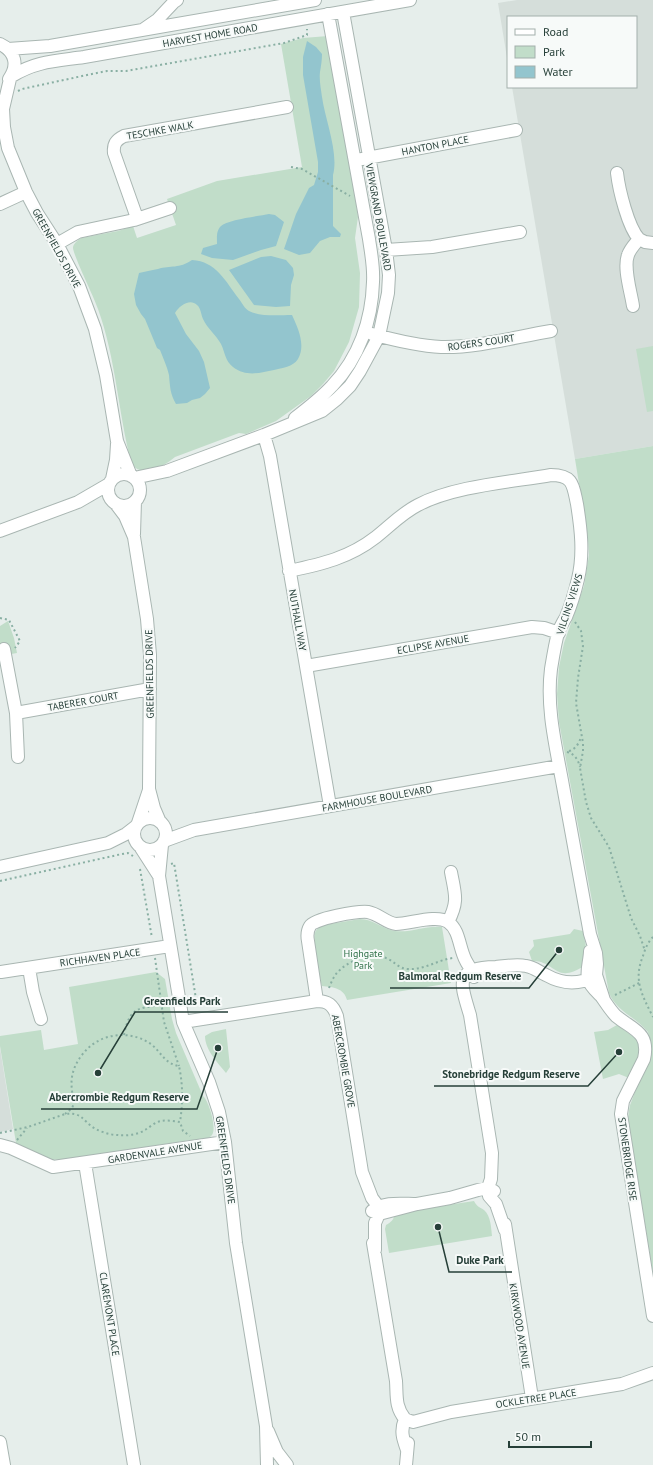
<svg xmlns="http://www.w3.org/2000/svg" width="653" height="1465" font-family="'PT Sans',sans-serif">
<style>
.built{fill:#d5deda}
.green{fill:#c1ddc9}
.water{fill:#93c5ce}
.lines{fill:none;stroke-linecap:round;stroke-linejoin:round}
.minor-casing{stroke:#a9b6b2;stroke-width:14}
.path{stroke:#89afa3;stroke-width:2;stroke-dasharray:2 3;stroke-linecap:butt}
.minor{stroke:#fff;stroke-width:12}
.labels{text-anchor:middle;stroke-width:4;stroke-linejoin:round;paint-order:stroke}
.street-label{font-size:10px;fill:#263f38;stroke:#f7faf9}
.park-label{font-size:10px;fill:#33734c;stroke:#f7faf9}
.leader{fill:none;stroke:#263f38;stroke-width:1.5}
.callout-dot{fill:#263f38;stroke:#f7faf9;stroke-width:1.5}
.callout-label{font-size:11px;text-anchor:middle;font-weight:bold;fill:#263f38;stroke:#f7faf9;stroke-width:4;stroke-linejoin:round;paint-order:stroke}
</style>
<rect width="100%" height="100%" fill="#e6eeeb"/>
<!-- built -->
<path class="built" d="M517,0h136v446l-78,13 -63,-372h124v-70h-128v47l-10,-61z
M0,1048l13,81 -13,3z"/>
<!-- green -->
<path class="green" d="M328,36l23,132 7,49 -3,21 5,35 -1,34 -10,35 -15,29 -11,13 -12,12 -35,25 -30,13 -7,-1 -64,24c-8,7 -24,16 -35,13 -4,-1 -7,-4 -9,-8 -13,-51 -15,-103 -33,-153 -3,-10 -26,-56 -25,-62 1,-4 5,-7 8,-9l37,-7 15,-5 4,12 39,-13 -9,-26 50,-18 85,-14 -21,-123 22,-6z
M653,346v65l-6,1 -11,-63z
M653,446v828l-25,-156c1,-6 1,-12 4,-18 7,-20 21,-47 16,-68 -12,-15 -31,-20 -39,-39l-50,-271 -2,-28 2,-27 5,-24 20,-57 5,-31 -1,-16 -13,-80z
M8,621l6,17 3,15 -17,3v-30z
M360,919c13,0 22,10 35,12 16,2 31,-6 47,-4l9,56 -104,17c-3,-12 -14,-13 -25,-14 -2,-8 -10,-47 -7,-53 1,-4 5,-6 9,-8z
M574,929l9,2 3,16 -2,19c-29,19 -29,-6 -52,-5l-3,-9 5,-6 -1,-6 37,-6z
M156,972l9,7 7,40 4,14 27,63c6,5 14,32 9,39 -3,4 -7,4 -12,5 -3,1 -5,1 -9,0l-130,20 -12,-1 -33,-16 -16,-97v-10l41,-6 3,20 34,-6 -9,-57z
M617,1025l21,15 2,16 -11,22 -10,-4 -16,5 -9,-47 14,-2z
M226,1029l4,38 -4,6c-8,-10 -21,-23 -21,-37l7,-4z
M474,1201c3,6 6,6 10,9 7,6 7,18 8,26l-103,17 -4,-24 1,-4c5,-3 8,-5 8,-10l8,-3z"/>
<!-- water -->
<path class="water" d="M307,41l9,6 6,7c0,6 -1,12 -2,18 -1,8 1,17 2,25 3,22 17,56 11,78v51l8,8 -1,3h-10l-10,4 -10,12 -11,2 -15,-6 12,-35 13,-26 5,-3 4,-13v-10l-15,-87v-18z
M269,214l6,1 9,7 -8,24 -15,4 -28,10 -21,-2 -11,-4 2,-6 14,-4c0,-7 -1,-13 4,-18 6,-6 38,-10 48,-12z
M271,256l15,4 7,8 1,7 -3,10 -1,21 -14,1 -22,-2 -25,-35 32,-13z
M192,260c24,1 34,22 47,39 3,4 6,10 10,12 12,6 30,4 43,4 6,13 14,30 6,44 -5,8 -16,9 -24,11 -14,3 -28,7 -41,-3 -8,-6 -8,-15 -12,-23 -5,-9 -14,-16 -18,-25 -2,-4 -2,-11 -6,-14 -7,-7 -18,1 -22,8l11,21 13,17 5,11 6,26 -5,6 -5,4 -8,2 -5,3 -11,1c-6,-10 -6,-18 -7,-29 -2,-9 -6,-17 -9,-25l-3,-2 -12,-29 -4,-5 -5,-9 -2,-11 5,-21c6,-1 12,-3 19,-4 13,-4 21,0 34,-9z"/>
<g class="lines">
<!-- minor casing -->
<g class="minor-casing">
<path id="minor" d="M144,29l13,-9 17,-18 3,-2
M0,44c15,7 19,21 9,35
M8,49l42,-3 265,-46
M12,76c24,-15 45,-15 72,-19l326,-57
M10,79l-7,30 1,18 4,21 18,44 11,21 20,31 22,42 16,43 11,46 11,66 14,35
M362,159l154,-29
M617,173c2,17 11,54 22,66 -4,5 -9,10 -11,16 -5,13 3,37 5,51
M0,204l26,-12
M137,218l-23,-65c-1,-9 2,-13 10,-17l163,-29
M639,239l6,3 8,1
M57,244l21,-12 56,-12 36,-12
M386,250l46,-3 88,-15
M372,334c22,6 46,12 69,13 36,1 74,-10 110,-16
M295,418c13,-10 26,-20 37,-32 27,-28 40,-66 41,-104 1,-15 -2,-29 -4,-43l-41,-225
M264,435l6,21 60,350
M108 490a16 16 0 1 1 32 0a16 16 0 1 1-32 0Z
M134,478l33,-7 97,-36 58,-24 15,-12 13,-13 10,-15 19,-35 9,-43 1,-18 -3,-25 -43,-238
M112,479l4,-19 1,-16
M116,504l9,12 9,21 13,82 3,36 -1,134 5,19 6,14
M0,531l78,-29 31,-18
M134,534l1,-33
M289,571c33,-7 60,-13 87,-34 14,-11 26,-24 42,-32 36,-19 93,-23 133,-30 23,0 22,11 26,29 4,25 7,50 1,75 -3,13 -7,26 -12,38 -3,5 -6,10 -8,16 -3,11 -5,24 -7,36 -5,39 5,78 12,117 9,49 18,99 27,148l6,19 1,11 -1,11 8,25
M4,649l12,64 2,44
M306,666l226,-39 12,1 15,5
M16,713l134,-24
M134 834a16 16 0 1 1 32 0a16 16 0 1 1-32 0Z
M138,823l11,-33
M164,841l30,-11 365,-64
M162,845l-3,31 24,146 26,60 10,30 6,30 11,101 30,183 1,39
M141,848l18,28
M0,867l108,-24 18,-9 9,-7
M448,922c11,-21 7,-28 3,-50
M590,951c0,9 -4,19 -2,28 2,7 8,12 13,17 5,7 9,14 15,20 17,14 34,16 28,43l-21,42 -2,13 32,202
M29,968l4,24 8,27
M1,972l169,-26
M317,1001l-9,-60c-1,-5 -1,-10 2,-15 5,-8 48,-15 58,-14 11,2 18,11 28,12 14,0 40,-10 52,-2 12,8 11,27 18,39 3,6 6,8 8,16
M183,1022l134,-21c11,0 16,4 20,15l25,156 10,26 6,8 1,8 -4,9v27
M0,1145l11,3 42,19 172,-25
M85,1163l49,302
M417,1204c-15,0 -33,-3 -45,7l7,3 38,-10 33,-6 28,-8 10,-2 6,3
M505,1224l27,174
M505,1230l-9,-26 -7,-8 -1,-8 3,-9 1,-26 -22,-138c-10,-33 -16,-47 26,-48 9,-1 21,-3 30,-1 8,1 13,6 20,9 16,9 33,10 49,1
M373,1243l23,138c1,15 -1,26 9,38 -5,12 -2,20 2,31
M405,1419l8,3 38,-10 171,-28 31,-11
M268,1431l9,21 10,13
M0,1442l4,23
M406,1465l2,-22"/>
</g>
<!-- path -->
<path class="path" d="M18,91l4,-2 65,-14 20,-4h19l158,-28 23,-8v-6
M291,167l11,2 48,27
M0,618l9,2 11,21 -5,7
M575,622l6,9 2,15 -5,32 -2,25 7,40v8l-3,17 6,34 5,16 18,29 22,71 9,18 5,15
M569,751c7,-2 10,-8 12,-14
M567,752c8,2 11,8 13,15
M171,864l3,-1 22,136 -5,1
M140,869l12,69
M0,881l122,-27 6,-1 5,3
M653,937c-5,5 -8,12 -10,19 -10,24 -1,39 10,61
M155,958l9,64 15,44
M329,988c2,-5 4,-10 7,-14 11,-13 34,-23 50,-16 8,3 13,11 22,11 17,1 29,-9 45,-11
M615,995l24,-12
M124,1035c6,-32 18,-26 45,-31
M65,1114c4,-3 9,-7 9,-12 0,-4 -2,-8 -2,-12 -2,-13 2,-25 10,-35 16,-22 47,-26 69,-11 10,8 14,20 28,22 4,19 4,36 1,56
M0,1133l28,-6 37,-13c17,-2 17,6 29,14 7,4 16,7 24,7 8,1 19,0 27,-5 5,-3 10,-8 16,-9 6,-1 13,0 19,1l3,9 7,5
M17,1140l10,-12"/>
<!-- minor -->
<use href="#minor" class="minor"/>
</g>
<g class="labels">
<!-- street labels -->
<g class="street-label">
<text transform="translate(210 35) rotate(-10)" y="4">HARVEST HOME ROAD</text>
<text transform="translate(160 130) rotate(-10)" y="4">TESCHKE WALK</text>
<text transform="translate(435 145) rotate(-11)" y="4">HANTON PLACE</text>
<text transform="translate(379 217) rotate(80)" y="4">VIEWGRAND BOULEVARD</text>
<text transform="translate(57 248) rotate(61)" y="4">GREENFIELDS DRIVE</text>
<text transform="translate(481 342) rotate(-8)" y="4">ROGERS COURT</text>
<text transform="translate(569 604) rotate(-72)" y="4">VILCINS VIEWS</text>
<text transform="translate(298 620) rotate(80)" y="4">NUTHALL WAY</text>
<text transform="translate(433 644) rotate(-10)" y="4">ECLIPSE AVENUE</text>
<text transform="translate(149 674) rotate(-91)" y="4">GREENFIELDS DRIVE</text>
<text transform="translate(83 701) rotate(-10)" y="4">TABERER COURT</text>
<text transform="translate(377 798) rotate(-10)" y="4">FARMHOUSE BOULEVARD</text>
<text transform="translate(100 957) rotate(-8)" y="4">RICHHAVEN PLACE</text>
<text transform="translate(344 1061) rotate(80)" y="4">ABERCROMBIE GROVE</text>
<text transform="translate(155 1152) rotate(-9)" y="4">GARDENVALE AVENUE</text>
<text transform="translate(628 1159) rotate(82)" y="4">STONEBRIDGE RISE</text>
<text transform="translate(226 1160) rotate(82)" y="4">GREENFIELDS DRIVE</text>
<text transform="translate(110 1314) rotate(81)" y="4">CLAREMONT PLACE</text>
<text transform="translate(520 1326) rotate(81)" y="4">KIRKWOOD AVENUE</text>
<text transform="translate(536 1398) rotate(-9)" y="4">OCKLETREE PLACE</text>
</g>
<!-- park labels -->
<g class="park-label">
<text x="363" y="957">Highgate<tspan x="363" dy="12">Park</tspan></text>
</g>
</g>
<!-- callouts -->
<path class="leader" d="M559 950L529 988H390M98 1073L135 1012H228M619 1052L588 1086H434M218 1048L197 1109H41M438 1227L449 1272H512"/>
<g class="callout-dot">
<circle cx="559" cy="950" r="4"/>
<circle cx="98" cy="1073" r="4"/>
<circle cx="619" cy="1052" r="4"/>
<circle cx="218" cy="1048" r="4"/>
<circle cx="438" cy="1227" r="4"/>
</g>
<g class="callout-label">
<text x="460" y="980">Balmoral Redgum Reserve</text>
<text x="182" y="1005">Greenfields Park</text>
<text x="511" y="1078">Stonebridge Redgum Reserve</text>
<text x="119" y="1101">Abercrombie Redgum Reserve</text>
<text x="480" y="1264">Duke Park</text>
</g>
<!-- legend -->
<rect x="507" y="16" width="130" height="72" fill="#f7faf9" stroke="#a3afac"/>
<rect x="515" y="29" width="20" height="6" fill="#ffffff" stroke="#a3afac"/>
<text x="543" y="36" font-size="12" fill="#263f38">Road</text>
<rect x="515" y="46" width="20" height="12" fill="#c1ddc9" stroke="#a3afac"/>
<text x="543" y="56" font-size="12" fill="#263f38">Park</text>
<rect x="515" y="66" width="20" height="12" fill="#93c5ce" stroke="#a3afac"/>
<text x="543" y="76" font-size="12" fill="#263f38">Water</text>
<!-- scale -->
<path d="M509 1441v6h82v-6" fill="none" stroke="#263f38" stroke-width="2"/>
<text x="515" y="1441" font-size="12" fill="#263f38" stroke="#f7faf9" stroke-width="3" paint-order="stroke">50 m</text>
</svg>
